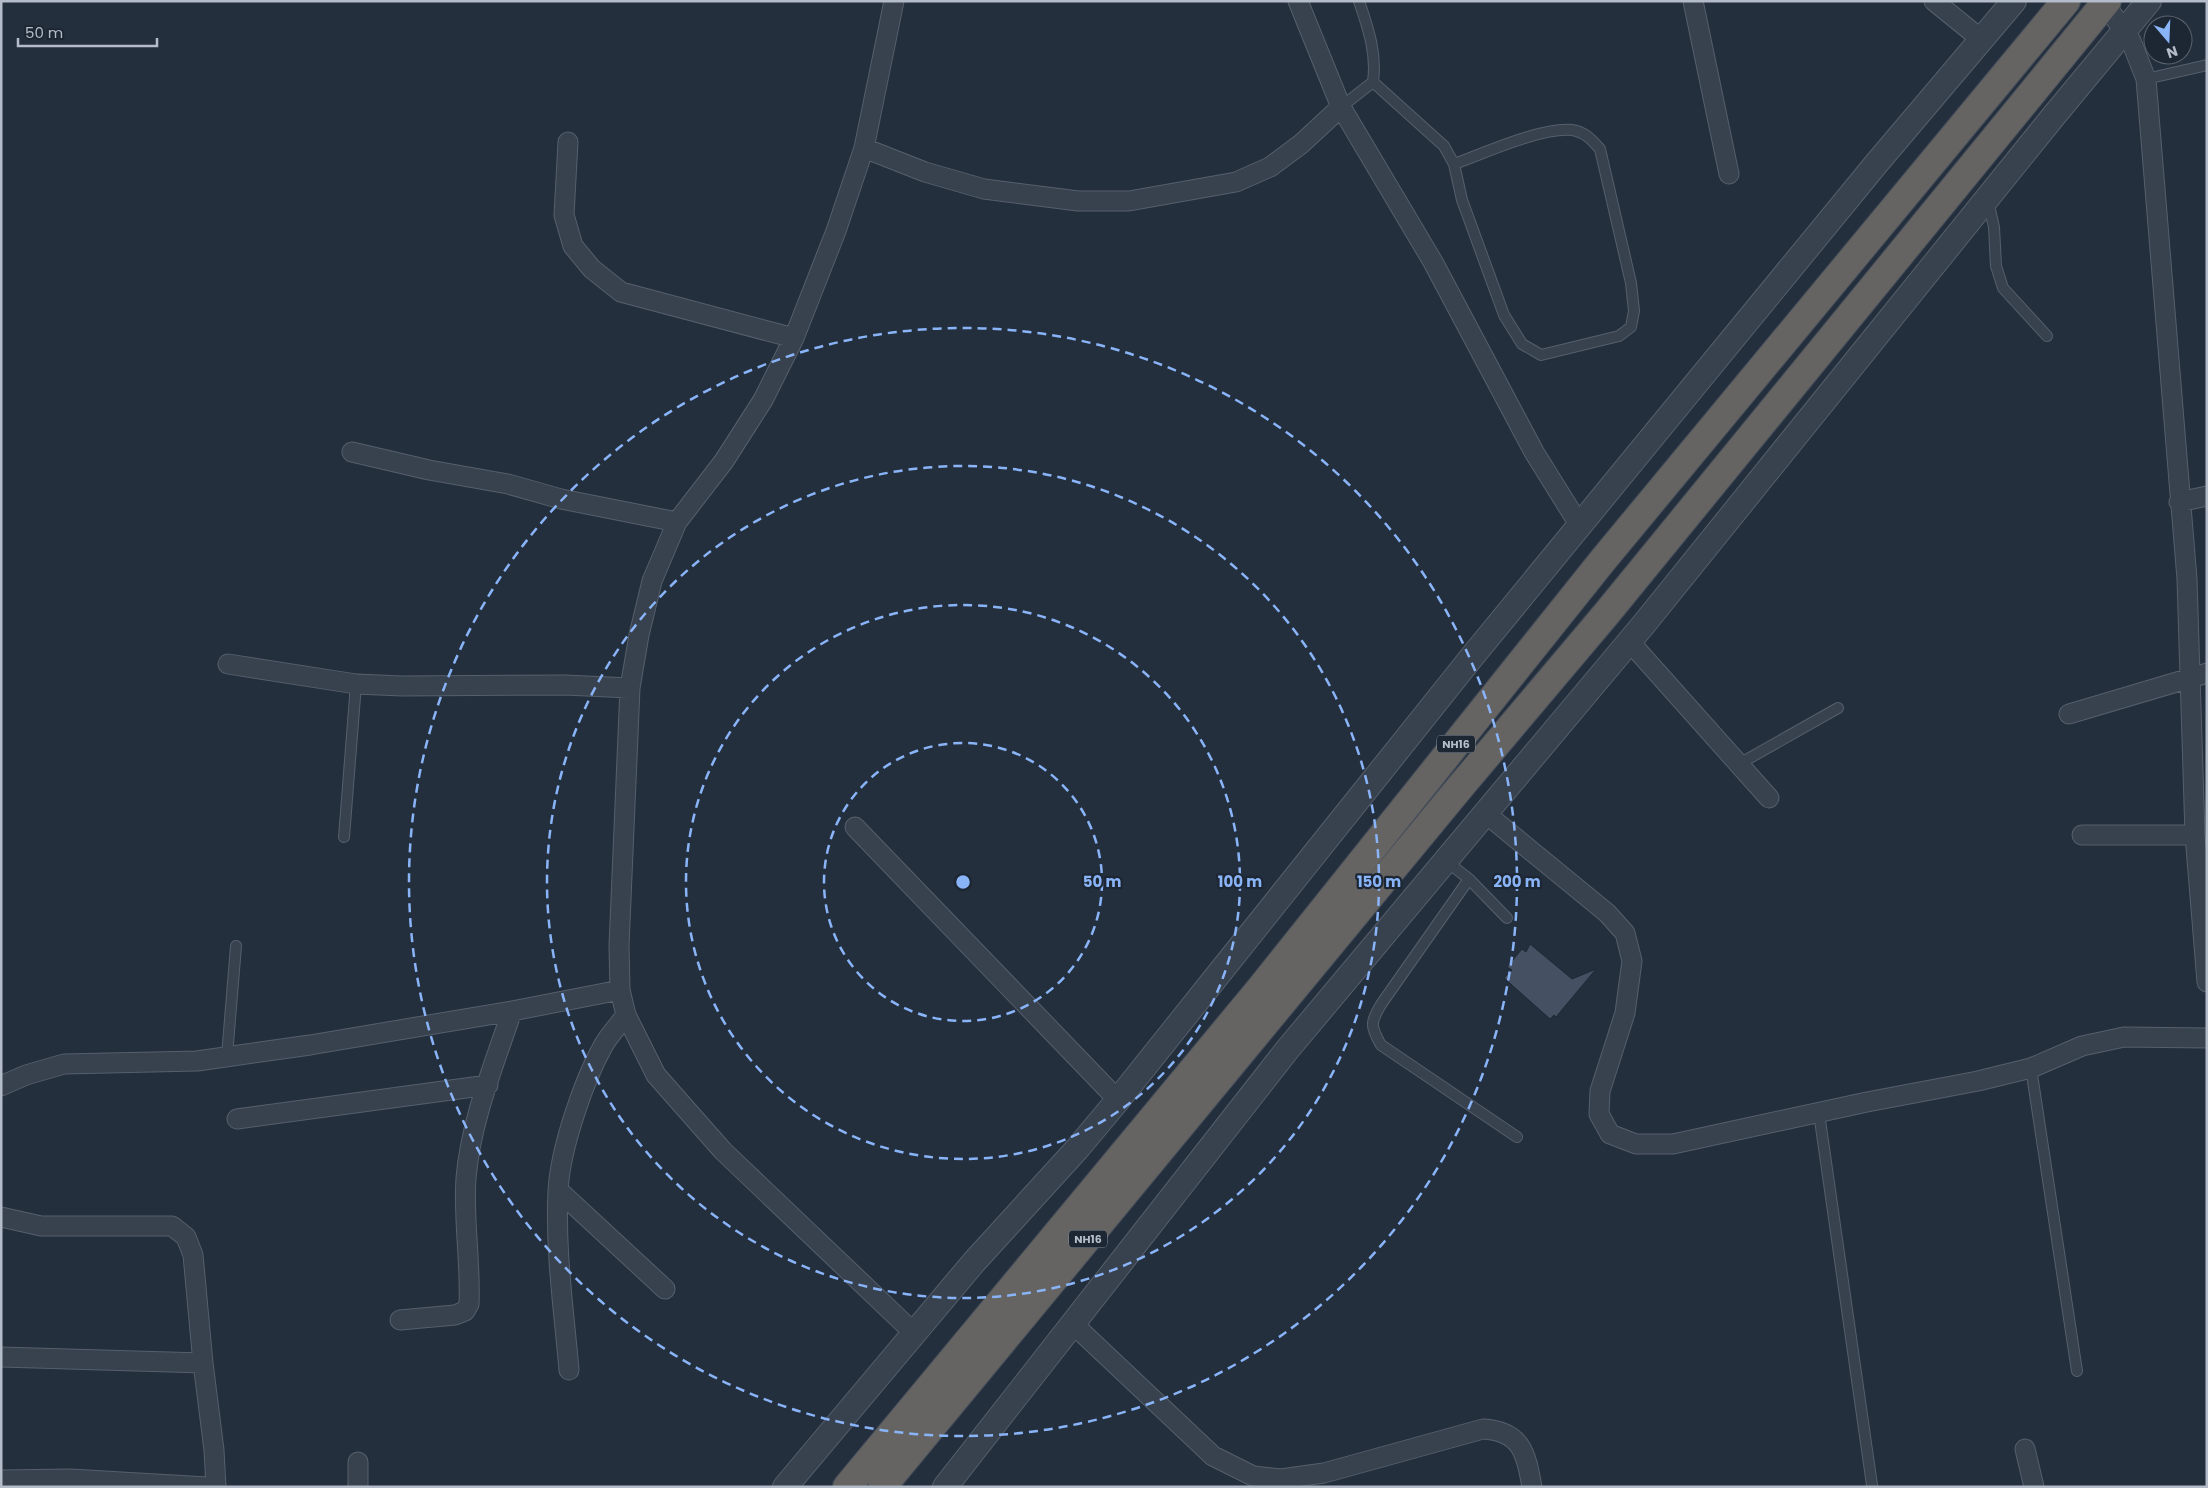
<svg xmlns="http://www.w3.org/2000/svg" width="2208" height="1488" font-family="Poppins,sans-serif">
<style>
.building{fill:#455162;stroke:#1f2835}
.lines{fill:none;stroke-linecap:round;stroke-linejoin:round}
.service-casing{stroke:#565f6c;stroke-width:12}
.minor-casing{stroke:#565f6c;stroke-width:21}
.tertiary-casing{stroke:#565f6c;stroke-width:26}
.trunk-casing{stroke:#434c59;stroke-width:30}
.service{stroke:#38414e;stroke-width:10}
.minor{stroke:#38414e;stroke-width:19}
.tertiary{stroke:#38414e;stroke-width:24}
.trunk{stroke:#656462;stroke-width:28}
.ring{fill:none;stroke:#8ab4f8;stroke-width:2.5;stroke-dasharray:9 6}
.labels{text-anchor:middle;stroke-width:4.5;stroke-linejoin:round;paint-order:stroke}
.shield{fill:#1d2633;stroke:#878f9c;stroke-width:1}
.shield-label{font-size:11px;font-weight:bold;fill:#b4bcc9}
.centre{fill:#8ab4f8;stroke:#1d2633;stroke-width:2.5}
.ring-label{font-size:15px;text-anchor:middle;font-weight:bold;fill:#8ab4f8;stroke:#1d2633;stroke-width:4.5;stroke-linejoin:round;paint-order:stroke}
</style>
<rect width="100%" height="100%" fill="#242f3e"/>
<!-- building -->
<path class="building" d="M1530,944l42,35 24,-10 -40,48 -2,-2 -4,4 -46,-41 8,-8 -5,-3 15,-18 4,3z"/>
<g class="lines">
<!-- service casing -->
<g class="service-casing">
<path id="service" d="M2146,79l61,-14
M1373,82l71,64 10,18 8,36 42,115 18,29 19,11 78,-19 12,-9 3,-16 -3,-28 -31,-134c-8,-9 -15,-17 -28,-19 -31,-3 -87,23 -118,34
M1341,107l32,-25c4,-29 -5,-54 -14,-81
M1988,201l6,26 2,39 7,22 44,48
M1739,764l99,-56
M344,837l12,-153
M1446,861l23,18 38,39
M1469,879l-87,124c-12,19 -12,23 -1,42l136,92
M227,1056l9,-110
M2031,1068l46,303
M1819,1113l53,372"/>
</g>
<!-- minor casing -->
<g class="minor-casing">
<path id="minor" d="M894,1l-30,147 -28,83 -42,107 -31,62 -39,61 -47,61 -25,59 -13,54 -9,53 -11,258 1,44 6,25 30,60 67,76 191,182
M1298,1l43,106 92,155 101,190 46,74
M1693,1l36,173
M1934,1l48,39
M2105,4l26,37 15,38 41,500 8,256 12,147
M568,142l-4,73 9,31 19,23 29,23 173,46
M864,148l61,24 59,17 94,12h51l107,-19 34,-15 31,-23 40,-37
M352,452l77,18 79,14 53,15 116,23
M2179,502l28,-6
M1629,641l140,157
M228,664l128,20 46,2 163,-1 65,3
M2069,714l138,-41
M1485,813l122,100 18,20 7,28 -7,52 -25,78 -1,23 11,20 26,10h37l194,-42 111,-21 53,-13 51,-22 42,-9 83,1
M855,827l263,273
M2082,835h113
M1,1086l25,-11 38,-11 133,-3 113,-16 202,-34 108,-21
M237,1119l251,-34
M558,1190l107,99
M1,1217l40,9h131l14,11 7,18 10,108 11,87 2,37
M400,1320l55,-5 10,-4 4,-7c2,-42 -6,-84 -3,-126 5,-58 28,-113 46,-167
M1072,1323l141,133 40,20 28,3 43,-6 159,-44c39,2 43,25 49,58
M1,1357l202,6
M569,1370c-5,-59 -14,-119 -11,-179 2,-41 25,-109 45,-145 6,-11 16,-21 23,-31
M2025,1449l9,38
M1,1480l69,-1 137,8
M358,1487v-25"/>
</g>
<!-- tertiary casing -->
<g class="tertiary-casing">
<path id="tertiary" d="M785,1487l189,-225 103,-113 41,-49 353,-442 405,-494 138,-163
M945,1487l342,-437 357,-426 408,-506 97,-117"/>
</g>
<!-- trunk casing -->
<g class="trunk-casing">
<path id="trunk" d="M847,1487l413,-498 343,-429 463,-559
M882,1487l579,-701 146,-173 500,-612"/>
</g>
<!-- service -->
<use href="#service" class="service"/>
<!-- minor -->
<use href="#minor" class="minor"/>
<!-- tertiary -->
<use href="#tertiary" class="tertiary"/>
<!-- trunk -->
<use href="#trunk" class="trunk"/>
</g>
<!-- distance rings -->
<g class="ring">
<circle cx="963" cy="882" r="139"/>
<circle cx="963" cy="882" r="277"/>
<circle cx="963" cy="882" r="416"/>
<circle cx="963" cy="882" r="554"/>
</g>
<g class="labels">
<!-- shield labels -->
<g class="shield">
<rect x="1437" y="735.5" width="38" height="17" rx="4"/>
<rect x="1069" y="1230.5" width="38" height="17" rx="4"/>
</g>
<g class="shield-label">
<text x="1456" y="748">NH16</text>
<text x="1088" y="1243">NH16</text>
</g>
</g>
<circle cx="963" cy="882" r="8" class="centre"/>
<g class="ring-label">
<text x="1102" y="887">50 m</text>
<text x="1240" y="887">100 m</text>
<text x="1379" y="887">150 m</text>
<text x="1517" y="887">200 m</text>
</g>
<!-- border -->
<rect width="2208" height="1488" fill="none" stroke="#b4bcc9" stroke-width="5"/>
<!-- north arrow -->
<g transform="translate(2168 40) rotate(161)"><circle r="24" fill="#1d2633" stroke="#59626f"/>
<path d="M0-4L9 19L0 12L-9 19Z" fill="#8ab4f8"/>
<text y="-8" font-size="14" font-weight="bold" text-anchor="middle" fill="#b4bcc9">N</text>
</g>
<!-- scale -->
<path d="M18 38v8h139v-8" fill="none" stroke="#b4bcc9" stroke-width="2.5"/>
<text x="25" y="38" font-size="15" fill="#b4bcc9" stroke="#1d2633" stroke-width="4" paint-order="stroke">50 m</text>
</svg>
